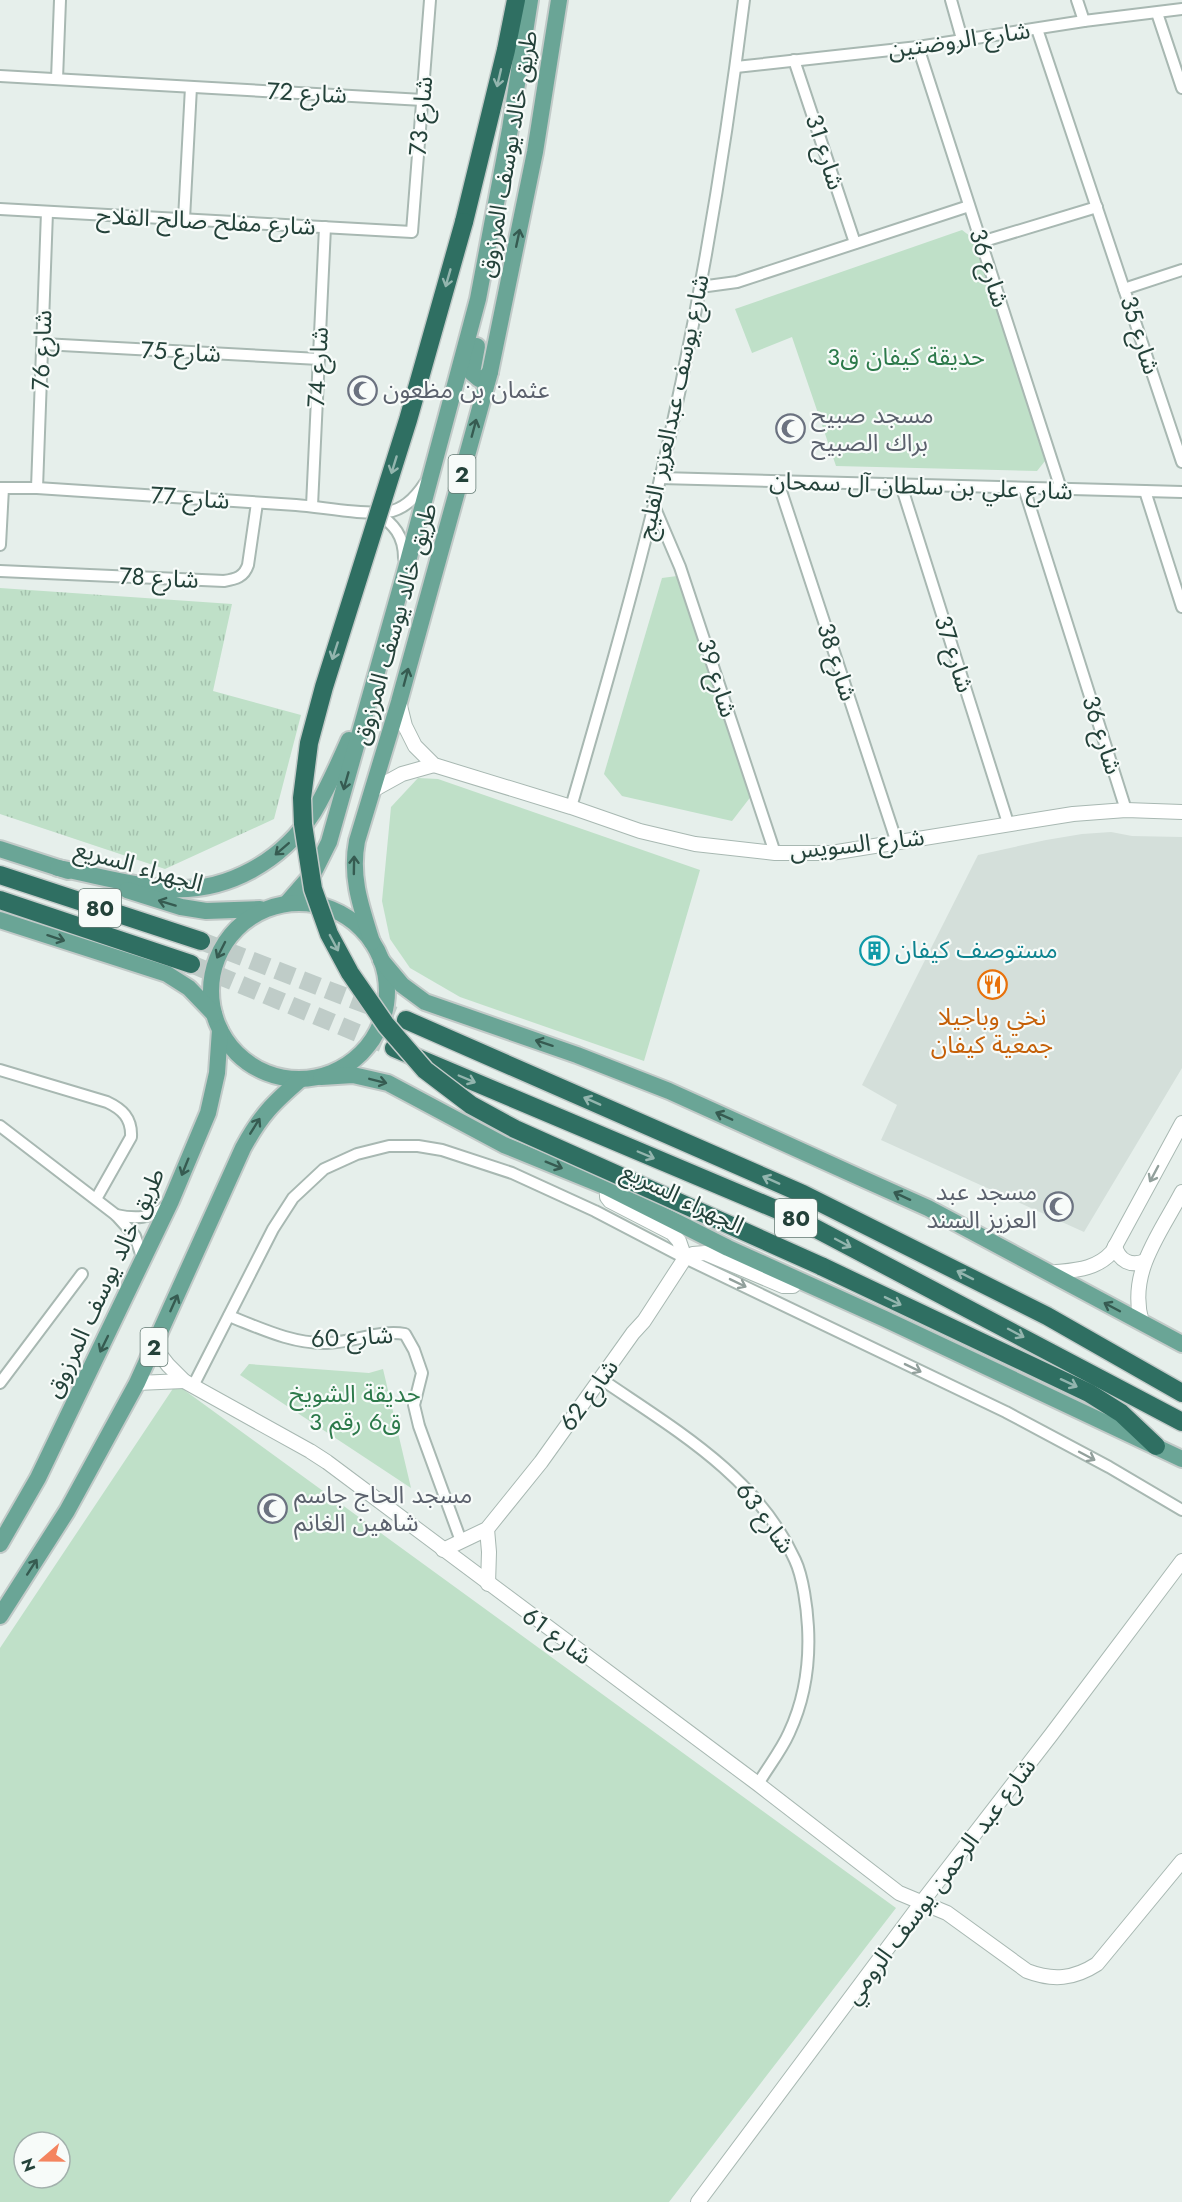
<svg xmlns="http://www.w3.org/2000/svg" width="1182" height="2202" font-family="Jost,'Noto Sans Arabic',sans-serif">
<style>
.built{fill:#d4dfda}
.grass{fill:url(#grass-tufts)}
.park{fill:#bfe0c8;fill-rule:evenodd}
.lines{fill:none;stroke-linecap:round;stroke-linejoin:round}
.motorway-tunnel{stroke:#bfccc8;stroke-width:18;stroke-dasharray:18 9;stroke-linecap:butt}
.minor-casing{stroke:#a8b8b2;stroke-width:14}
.tertiary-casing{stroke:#a8b8b2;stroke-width:16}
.primary-casing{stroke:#c2cac8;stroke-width:20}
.motorway-casing{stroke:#c2cac8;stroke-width:21}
.minor{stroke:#fff;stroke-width:10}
.tertiary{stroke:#fff;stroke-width:14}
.primary{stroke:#6aa596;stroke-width:16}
.motorway{stroke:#2f6f62;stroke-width:18}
.motorway-bridge-casing{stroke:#c2cac8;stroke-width:21;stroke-linecap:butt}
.motorway-bridge{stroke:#2f6f62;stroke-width:18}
.oneway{stroke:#93b5ae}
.oneway2{stroke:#365b51}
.oneway3{stroke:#92a09c}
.labels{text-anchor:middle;stroke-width:4.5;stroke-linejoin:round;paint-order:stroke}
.shield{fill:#f7fbf9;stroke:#637a73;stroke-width:1.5}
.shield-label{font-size:22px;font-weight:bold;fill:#24423a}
.street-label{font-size:24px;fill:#24423a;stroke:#f7fbf9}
.park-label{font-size:24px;fill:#2d7a4b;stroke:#f7fbf9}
.worship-label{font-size:24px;fill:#5b616d;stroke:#f7fbf9;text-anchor:start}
.culture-label{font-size:24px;fill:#0d838f;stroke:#f7fbf9;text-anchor:start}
.food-label{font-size:24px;fill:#c56008;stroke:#f7fbf9}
</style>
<defs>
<pattern id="grass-tufts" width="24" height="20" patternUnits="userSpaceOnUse" patternTransform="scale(1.5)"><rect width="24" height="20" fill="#bfe0c8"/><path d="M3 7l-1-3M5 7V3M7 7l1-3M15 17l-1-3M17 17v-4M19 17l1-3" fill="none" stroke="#a4c1ad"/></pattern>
</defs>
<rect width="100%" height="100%" fill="#e6efeb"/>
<!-- built -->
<path class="built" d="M1111,832L1132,836L1182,837V1068L1084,1232L881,1140L897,1105L862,1085L978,855L1046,840L1082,834Z"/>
<!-- grass -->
<path class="grass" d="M0,588L232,604L213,691L301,715L274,819L165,869L0,814Z"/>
<!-- park -->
<g class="park">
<path d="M962,230L974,239L1045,461L1037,471L836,466L792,337L752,353L735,309Z"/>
<path d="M677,576L752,795L732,821L622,796L604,774L662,578Z"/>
<path d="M418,778L438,779L700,870L644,1061L460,997L410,968L390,939L382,901L391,807Z"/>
<path d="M249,1364L369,1373L383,1369L411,1488L240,1375Z"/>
<path d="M176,1384L896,1908L669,2202H0V1648ZM24,2142H60V2178H24Z"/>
</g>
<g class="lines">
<!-- motorway-tunnel -->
<g class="motorway-tunnel">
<path d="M201,941L406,1020"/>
<path d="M191,964L394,1048"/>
</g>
<defs>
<g id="minor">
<path d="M951,0L962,39"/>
<path d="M1077,0L1084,21"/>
<path d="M1157,13L1182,88"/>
<path d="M1037,29L1182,462"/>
<path d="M918,47L1061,489"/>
<path d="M794,60L855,243"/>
<path d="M736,67L918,47L1084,21L1182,9"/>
<path d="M0,76L423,100"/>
<path d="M57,79L60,0"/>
<path d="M0,209L412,232L430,0"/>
<path d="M184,219L191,87"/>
<path d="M981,242L1097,207"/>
<path d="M700,287L737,282L969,206"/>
<path d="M1124,289L1182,270"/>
<path d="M43,344L319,359"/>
<path d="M660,478L1182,492"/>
<path d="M778,482L897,843"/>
<path d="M901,485L1008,823"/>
<path d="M0,488H37C123,494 209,500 296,505C322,507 362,515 387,512C404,510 416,497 425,483"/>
<path d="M37,488L47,212"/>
<path d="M1024,488L1126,810"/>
<path d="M1145,491L1182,607"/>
<path d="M312,506L325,227"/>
<path d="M654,506L680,567L775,853"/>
<path d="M377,513C394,524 404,536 404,558"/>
<path d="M0,545L3,488"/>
<path d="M0,571L224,581C236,579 244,577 248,565L257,503"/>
<path d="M571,807C600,707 629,607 654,505C694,339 723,169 744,0"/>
<path d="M0,1070L107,1102C122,1109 132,1118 131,1137L96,1199"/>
<path d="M0,1126L116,1215L135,1236L143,1260"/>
<path d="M116,1215C135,1219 151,1219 166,1206"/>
<path d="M229,1316C260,1328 292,1344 327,1343C352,1343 380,1329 405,1334L414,1350L422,1373L414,1405L419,1426L461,1541"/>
<path d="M601,1379C674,1429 757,1476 795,1560C803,1577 807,1608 808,1627C810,1664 805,1699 789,1733C781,1751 768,1767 758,1784"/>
<path d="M0,1383L82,1274"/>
<path d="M193,1386L273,1229L293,1198L324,1169L357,1154L389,1146H418L442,1150L512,1173L595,1211L685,1258L1006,1412L1109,1467L1182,1510"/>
</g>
<g id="tertiary">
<path d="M399,702L405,726L415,746L434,765L571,807L640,831L695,844L775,853H831L1073,814L1126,810L1182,812"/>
<path d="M373,790L402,774L434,765"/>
<path d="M607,1187V1197L610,1201L672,1233L679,1241L685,1258"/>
<path d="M1115,1246C1119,1261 1131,1267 1145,1261"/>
<path d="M1049,1273C1072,1270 1095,1271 1112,1252L1182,1123"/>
<path d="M1142,1323C1127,1273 1160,1234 1182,1192"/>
<path d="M154,1347L168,1365L184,1381L310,1451L327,1462L758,1784L899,1893L947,1913L1027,1971C1053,1981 1074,1979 1097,1964L1182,1861"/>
<path d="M137,1383L184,1381"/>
<path d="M487,1529L489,1552L488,1584"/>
<path d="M443,1550L487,1529L541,1462L633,1333L644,1321L685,1258L693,1254L705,1253L783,1286H793L799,1280"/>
<path d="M698,2202L922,1902L1051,1735L1182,1561"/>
</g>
<g id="primary">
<path d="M477,346L472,373L479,379L485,378L490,372"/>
<path d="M0,849L68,871"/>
<path d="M58,868C95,875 133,886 170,889C228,892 282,861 313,813C327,790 338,765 349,740"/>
<path d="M127,890L181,907L206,911L260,909"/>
<path d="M287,903L314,872L329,842L404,576L478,299L510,129L530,0"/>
<circle cx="299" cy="991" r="88"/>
<path d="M0,920L167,974L189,988L214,1014"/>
<path d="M372,942C361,907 350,877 357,841L399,702L490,372L535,152L559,0"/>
<path d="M381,960L402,985L425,1002L577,1055L669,1091L861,1178L928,1208L1182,1344"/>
<path d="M321,1077L353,1075L388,1083L504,1145L607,1187L728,1248L885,1319L1182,1459"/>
<path d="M0,1544L38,1478L171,1201L208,1113L217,1073L220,1030"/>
<path d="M0,1616L67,1511L137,1383L243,1148C261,1115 273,1103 301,1079"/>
</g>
<g id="motorway">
<path d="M464,222L506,50L516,0"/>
<path d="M0,875L201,941"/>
<path d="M0,900L191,964"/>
<path d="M406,1020L803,1194L1047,1316L1182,1393"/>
<path d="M394,1048L792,1216L1182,1422"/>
<path d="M821,1266L1089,1393L1121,1413L1156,1446"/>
</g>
</defs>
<!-- minor casing -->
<use href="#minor" class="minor-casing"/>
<!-- tertiary casing -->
<use href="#tertiary" class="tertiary-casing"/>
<!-- primary casing -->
<use href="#primary" class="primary-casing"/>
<!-- motorway casing -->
<use href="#motorway" class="motorway-casing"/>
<!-- minor -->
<use href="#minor" class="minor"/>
<!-- tertiary -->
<use href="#tertiary" class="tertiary"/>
<!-- primary -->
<use href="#primary" class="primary"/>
<!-- motorway -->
<use href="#motorway" class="motorway"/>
<defs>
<path id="motorway-bridge" d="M464,222L408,420L324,687L309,743L302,798L303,824L313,889L329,934L350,973L386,1025L425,1070L471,1105L515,1129L821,1266"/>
</defs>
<!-- motorway-bridge casing -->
<use href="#motorway-bridge" class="motorway-bridge-casing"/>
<!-- motorway-bridge -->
<use href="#motorway-bridge" class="motorway-bridge"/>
</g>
<!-- one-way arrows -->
<defs><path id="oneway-shaft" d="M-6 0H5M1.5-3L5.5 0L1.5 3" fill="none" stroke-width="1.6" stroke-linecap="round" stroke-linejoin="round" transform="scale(1.5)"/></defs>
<g class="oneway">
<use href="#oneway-shaft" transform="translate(499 78) rotate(103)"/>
<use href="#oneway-shaft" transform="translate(448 278) rotate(106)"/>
<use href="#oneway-shaft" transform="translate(394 465) rotate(107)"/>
<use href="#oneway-shaft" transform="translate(335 651) rotate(108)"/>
<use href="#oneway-shaft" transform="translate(334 943) rotate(62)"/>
<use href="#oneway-shaft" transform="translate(467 1079) rotate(23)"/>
<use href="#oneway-shaft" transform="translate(592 1101) rotate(-156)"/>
<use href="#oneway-shaft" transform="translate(646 1155) rotate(23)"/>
<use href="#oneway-shaft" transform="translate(771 1180) rotate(-156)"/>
<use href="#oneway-shaft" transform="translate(843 1243) rotate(28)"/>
<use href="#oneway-shaft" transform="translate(965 1275) rotate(-153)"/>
<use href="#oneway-shaft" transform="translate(893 1301) rotate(26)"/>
<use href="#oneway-shaft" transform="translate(1016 1333) rotate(28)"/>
<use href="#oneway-shaft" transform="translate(1069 1383) rotate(25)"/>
</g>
<g class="oneway2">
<use href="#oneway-shaft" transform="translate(518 238) rotate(-78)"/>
<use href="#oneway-shaft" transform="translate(474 428) rotate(-75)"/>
<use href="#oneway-shaft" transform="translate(406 677) rotate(-75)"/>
<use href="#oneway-shaft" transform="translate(346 781) rotate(106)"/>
<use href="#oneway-shaft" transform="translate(282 849) rotate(139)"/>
<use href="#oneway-shaft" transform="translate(354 865) rotate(-89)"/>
<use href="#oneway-shaft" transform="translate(167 903) rotate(-163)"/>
<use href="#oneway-shaft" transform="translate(56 938) rotate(18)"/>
<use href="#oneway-shaft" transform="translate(221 950) rotate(117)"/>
<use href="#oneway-shaft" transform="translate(544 1043) rotate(-162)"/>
<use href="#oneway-shaft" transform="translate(378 1081) rotate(14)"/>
<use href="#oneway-shaft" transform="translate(724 1116) rotate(-156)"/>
<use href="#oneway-shaft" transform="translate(255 1126) rotate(-58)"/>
<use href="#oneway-shaft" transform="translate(554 1165) rotate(22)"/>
<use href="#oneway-shaft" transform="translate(185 1167) rotate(112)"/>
<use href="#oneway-shaft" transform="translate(902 1196) rotate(-155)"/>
<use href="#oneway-shaft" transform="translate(174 1303) rotate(-66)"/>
<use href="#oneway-shaft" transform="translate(1112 1307) rotate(-152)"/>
<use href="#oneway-shaft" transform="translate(104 1344) rotate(116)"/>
<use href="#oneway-shaft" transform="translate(32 1567) rotate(-57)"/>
</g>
<g class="oneway3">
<use href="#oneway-shaft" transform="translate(1154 1174) rotate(118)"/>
<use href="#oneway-shaft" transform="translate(738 1283) rotate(26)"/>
<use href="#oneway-shaft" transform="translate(913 1368) rotate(26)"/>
<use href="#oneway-shaft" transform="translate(1087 1456) rotate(28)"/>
</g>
<!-- icons -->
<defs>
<symbol id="mosque-ring" viewBox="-11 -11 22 22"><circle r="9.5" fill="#f7fbf9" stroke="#6b7280" stroke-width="1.5"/><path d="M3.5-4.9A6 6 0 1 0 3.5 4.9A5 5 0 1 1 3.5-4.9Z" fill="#6b7280"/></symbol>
<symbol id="building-ring" viewBox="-11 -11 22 22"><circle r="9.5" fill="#f7fbf9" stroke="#0f9aa8" stroke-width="1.5"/><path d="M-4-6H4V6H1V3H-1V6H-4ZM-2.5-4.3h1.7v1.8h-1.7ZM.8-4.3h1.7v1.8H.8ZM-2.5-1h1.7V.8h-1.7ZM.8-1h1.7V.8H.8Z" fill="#0f9aa8"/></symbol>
<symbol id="restaurant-ring" viewBox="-11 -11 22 22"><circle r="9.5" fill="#f7fbf9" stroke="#e8710a" stroke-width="1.5"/><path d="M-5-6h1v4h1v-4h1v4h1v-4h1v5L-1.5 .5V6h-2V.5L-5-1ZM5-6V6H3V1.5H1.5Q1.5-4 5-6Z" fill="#e8710a"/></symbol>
</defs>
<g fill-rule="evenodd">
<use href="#mosque-ring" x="346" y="374" width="33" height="33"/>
<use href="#mosque-ring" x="774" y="412" width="33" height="33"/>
<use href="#building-ring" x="858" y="934" width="33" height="33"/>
<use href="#restaurant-ring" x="976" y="968" width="33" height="33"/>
<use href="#mosque-ring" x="1042" y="1190" width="33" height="33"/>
<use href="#mosque-ring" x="256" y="1492" width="33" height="33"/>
</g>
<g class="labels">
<!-- shield labels -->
<g class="shield">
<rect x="448.5" y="455" width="27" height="38" rx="4.5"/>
<rect x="79" y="889" width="42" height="38" rx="4.5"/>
<rect x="775" y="1199" width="42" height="38" rx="4.5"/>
<rect x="140.5" y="1328" width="27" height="38" rx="4.5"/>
</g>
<g class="shield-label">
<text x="462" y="482">2</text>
<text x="100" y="916">80</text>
<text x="796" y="1226">80</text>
<text x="154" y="1355">2</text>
</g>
<!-- street labels -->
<g class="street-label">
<text transform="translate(959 40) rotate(-8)" y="8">شارع الروضتين</text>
<text transform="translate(307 93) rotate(3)" y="8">شارع 72</text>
<text transform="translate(421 116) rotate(-85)" y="8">شارع 73</text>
<text transform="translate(825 152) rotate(72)" y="8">شارع 31</text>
<text transform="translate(508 154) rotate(-80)" y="8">طريق خالد يوسف المرزوق</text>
<text transform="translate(206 221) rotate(3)" y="8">شارع مفلح صالح الفلاح</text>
<text transform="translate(989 268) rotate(72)" y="8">شارع 36</text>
<text transform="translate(1140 335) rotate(72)" y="8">شارع 35</text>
<text transform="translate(42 350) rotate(-88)" y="8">شارع 76</text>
<text transform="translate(181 352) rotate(3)" y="8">شارع 75</text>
<text transform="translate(318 367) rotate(-87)" y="8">شارع 74</text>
<text transform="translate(673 407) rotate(-78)" y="8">شارع يوسف عبدالعزيز الفليج</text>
<text transform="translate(921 486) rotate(2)" y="8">شارع علي بن سلطان آل سمحان</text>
<text transform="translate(190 498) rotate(4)" y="8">شارع 77</text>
<text transform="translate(159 578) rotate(3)" y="8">شارع 78</text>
<text transform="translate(395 624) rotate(-74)" y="8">طريق خالد يوسف المرزوق</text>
<text transform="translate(954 654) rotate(72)" y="8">شارع 37</text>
<text transform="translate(837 662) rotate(72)" y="8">شارع 38</text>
<text transform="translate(717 678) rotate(72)" y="8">39 شارع</text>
<text transform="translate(1102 735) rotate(72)" y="8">شارع 36</text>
<text transform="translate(857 844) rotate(-6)" y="8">شارع السويس</text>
<text transform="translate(139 866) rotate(16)" y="8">الجهراء السريع</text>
<text transform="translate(683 1198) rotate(26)" y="8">الجهراء السريع</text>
<text transform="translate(105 1283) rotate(-65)" y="8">طريق خالد يوسف المرزوق</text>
<text transform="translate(352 1337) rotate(-3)" y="8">شارع 60</text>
<text transform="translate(589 1395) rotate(-54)" y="8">شارع 62</text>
<text transform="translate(765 1518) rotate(54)" y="8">شارع 63</text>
<text transform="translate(557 1636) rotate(36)" y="8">شارع 61</text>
<text transform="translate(940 1881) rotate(-53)" y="8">شارع عبد الرحمن يوسف الرومي</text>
</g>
<!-- park labels -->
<g class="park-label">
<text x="906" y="365">حديقة كيفان ق3</text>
<text x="355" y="1402">حديقة الشويخ<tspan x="355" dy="28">ق6 رقم 3</tspan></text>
</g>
<!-- worship labels -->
<g class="worship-label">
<text x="383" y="398">عثمان بن مظعون</text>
<text x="811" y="423">مسجد صبيح<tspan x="811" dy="28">براك الصبيح</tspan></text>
<text x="1037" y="1200" text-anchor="end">مسجد عبد<tspan x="1037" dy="28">العزيز السند</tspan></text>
<text x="294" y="1503">مسجد الحاج جاسم<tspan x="294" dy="28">شاهين الغانم</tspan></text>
</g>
<!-- culture labels -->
<g class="culture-label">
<text x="895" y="958">مستوصف كيفان</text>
</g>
<!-- food labels -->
<g class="food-label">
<text x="992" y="1025">نخي وباجيلا<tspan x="992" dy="28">جمعية كيفان</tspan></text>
</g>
</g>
<!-- north arrow -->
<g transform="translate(42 2160) rotate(250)"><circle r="28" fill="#f7fbf9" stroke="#a3b1ad" stroke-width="1.5"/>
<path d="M0-4.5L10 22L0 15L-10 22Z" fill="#f4845f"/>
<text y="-9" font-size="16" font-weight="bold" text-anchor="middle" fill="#24423a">N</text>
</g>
</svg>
